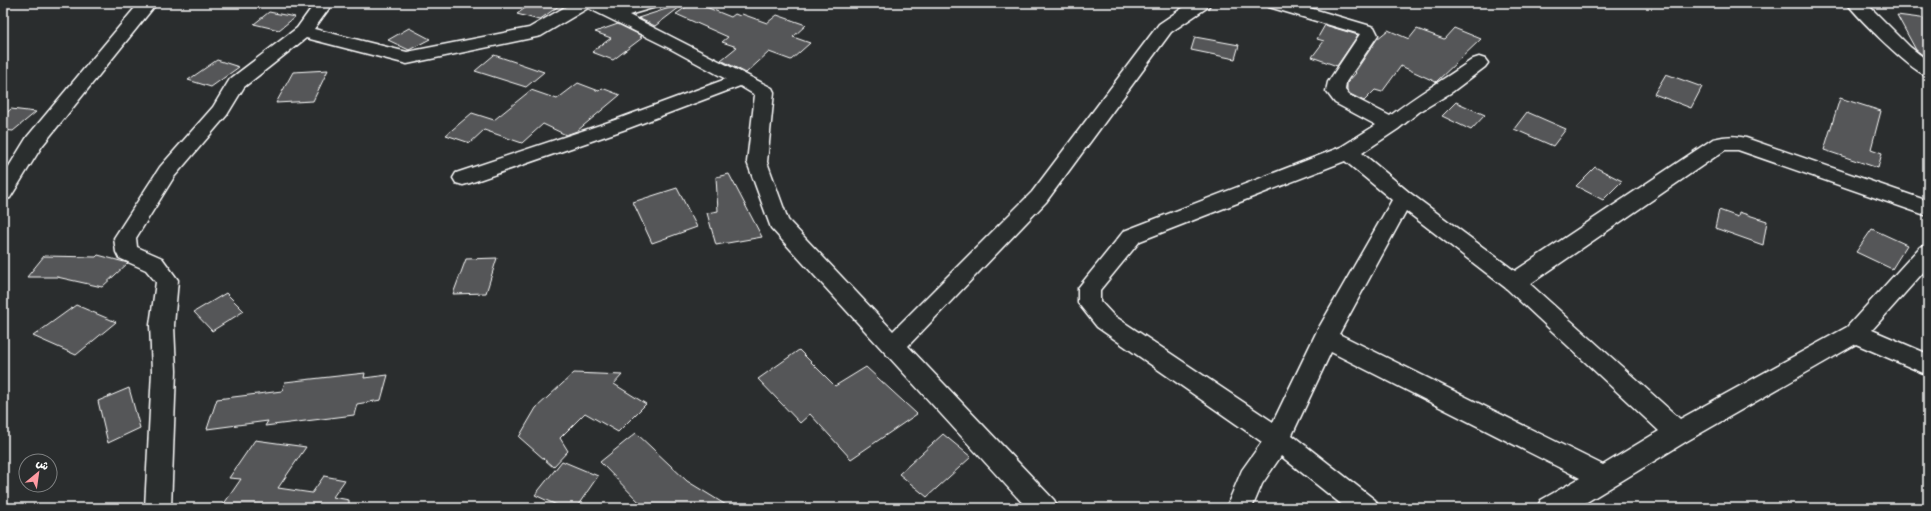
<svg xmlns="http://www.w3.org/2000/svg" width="1931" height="511" font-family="'Playpen Sans','Playpen Sans Arabic',sans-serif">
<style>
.building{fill:#555758;stroke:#fff}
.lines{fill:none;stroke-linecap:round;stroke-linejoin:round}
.minor-casing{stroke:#fff;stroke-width:3}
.minor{fill:#2a2d2e;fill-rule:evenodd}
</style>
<rect width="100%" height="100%" fill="#2a2d2e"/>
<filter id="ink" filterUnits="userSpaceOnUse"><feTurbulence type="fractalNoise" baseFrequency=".025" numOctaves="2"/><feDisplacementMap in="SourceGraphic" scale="8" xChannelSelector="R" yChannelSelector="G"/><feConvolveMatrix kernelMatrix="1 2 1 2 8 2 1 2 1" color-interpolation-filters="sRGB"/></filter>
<g filter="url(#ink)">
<!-- building -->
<g class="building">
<path d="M532,3H563L539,20L517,14Z"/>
<path d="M692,3H696L731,17L735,14L740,16L742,14L767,23L777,15L806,25L793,37L810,43L791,60L769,52L746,73L721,60L737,47L722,42L728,37L676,14Z"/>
<path d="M679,5L680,7L655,26L638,18Z"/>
<path d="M269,12L295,17L279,30L254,24Z"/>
<path d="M1897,15L1928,19V59L1916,50Z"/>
<path d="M618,24L642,36L640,37L642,38L613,60L592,52L611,38L595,32Z"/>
<path d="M1325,25L1358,35L1337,66L1312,57L1324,41L1317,39Z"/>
<path d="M409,28L430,39L409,50L388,40Z"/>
<path d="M1454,28L1481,39L1436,82L1401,66L1382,92L1375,90L1364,101L1350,94L1347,90V83L1356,73L1355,72L1377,39L1388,30L1409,39L1417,29L1444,39Z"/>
<path d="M1195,37L1239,45L1235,59L1191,50Z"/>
<path d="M494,55L518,63L544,72L526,87L475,71Z"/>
<path d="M217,60L239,67L211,87L188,80Z"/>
<path d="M328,70L313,101L276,103L293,72Z"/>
<path d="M1666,74L1702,87L1691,108L1654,94Z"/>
<path d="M578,83L599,91L602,88L620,95L577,131L566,135L543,124L522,143L484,130L470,143L446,135L472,113L494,120L531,90L557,99Z"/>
<path d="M1840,98L1881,111L1871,149L1882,153L1878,168L1824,150Z"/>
<path d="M1456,102L1485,115L1471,130L1442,116Z"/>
<path d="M11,109L36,112L13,131L3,130V116Z"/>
<path d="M1527,112L1566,129L1553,146L1514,129Z"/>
<path d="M1595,167L1622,181L1603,200L1576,186Z"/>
<path d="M729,174L762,237L716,245L707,213L718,211L716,177Z"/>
<path d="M677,188L697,227L652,243L633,202Z"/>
<path d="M1719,210L1738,217L1739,212L1767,221L1763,245L1715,228Z"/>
<path d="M1872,229L1907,245L1892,269L1856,252Z"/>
<path d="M98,255L128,263L102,287L57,277H27L44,256L96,257Z"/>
<path d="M497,258L486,293L453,294L466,259Z"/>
<path d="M226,293L244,311L212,331L194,312Z"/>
<path d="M76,305L116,322L76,355L33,336Z"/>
<path d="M799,350L835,386L866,367L917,414L851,459L810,414L800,423L758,379Z"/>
<path d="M365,373L364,378L388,375L381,400L357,404L354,415L265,426L268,421L207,429L217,399L282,391L285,382Z"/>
<path d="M574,373L622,375L614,384L646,404L618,432L585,413L560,438L568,451L553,467L519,437L536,408Z"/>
<path d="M129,388L140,428L108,443L98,401Z"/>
<path d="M636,433L687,481L731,508H645L600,462Z"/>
<path d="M943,434L971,457L927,497L899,474Z"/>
<path d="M255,440L306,447L278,488L312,493L324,476L345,480L333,497L349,500V508H221L241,479L229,478Z"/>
<path d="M562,461L598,476L576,508H563L535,495Z"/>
</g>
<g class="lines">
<defs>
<g id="minor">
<path d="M139,3H157L42,146L10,198L3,200V176L27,137Z"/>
<path d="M315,3H333L314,29L407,52L529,28L572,3H605L615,8L631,3H659L656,7L629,15L772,88L774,92L767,162L788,220L893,331L1032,192L1159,24L1190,3H1211L1208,7L1171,32L1046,202L908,346L1054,500L1058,508H1027L771,228L747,162L755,95L740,86L629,128L470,183L463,185L456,183L453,178L456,173L615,120L726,79L669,48L588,8L541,36L407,64L306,38L244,87L227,115L174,177L136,238L137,247L162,258L178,280L174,325L176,371L171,508H145L152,371L150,325L156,282L146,270L119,258L116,252L114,238L160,167L213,107L230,79L297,28Z"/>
<path d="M1266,3H1293L1374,27L1378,35L1346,82L1345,90L1349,95L1390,116C1416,95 1445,79 1473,59L1479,57L1485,59L1488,63L1485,67L1452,92L1419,112L1398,129L1362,153L1410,193L1515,271L1713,139C1724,136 1735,135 1746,138L1928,201V216L1738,150H1725L1530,284L1680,419L1847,327L1920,247L1928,245V267L1872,330L1928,354V375L1856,344L1687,441L1577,508H1537L1541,500L1580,478L1331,352L1292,435L1375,500L1379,508H1346L1281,456L1262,484L1252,508H1226L1242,470L1262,442L1097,327L1078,303V288L1124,231L1341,147L1376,125L1335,103L1326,91L1328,82L1360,34L1269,7ZM1345,161L1392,200L1317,331L1273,422L1113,315L1100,301V290L1140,241ZM1406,211L1507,289L1659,431L1603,465L1339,334Z"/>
<path d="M1847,3H1866L1910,47L1928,61V76C1912,72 1858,18 1847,3Z"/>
</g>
</defs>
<!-- minor casing -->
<use href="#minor" class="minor-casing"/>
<!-- minor -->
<use href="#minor" class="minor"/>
</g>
</g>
<!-- margin -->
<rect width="1931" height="511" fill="none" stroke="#2a2d2e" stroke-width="16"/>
<rect x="8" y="8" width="1915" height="495" fill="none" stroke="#fff" stroke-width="1.5" filter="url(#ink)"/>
<!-- north arrow -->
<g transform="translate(38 473) rotate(29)"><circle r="19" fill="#2a2d2e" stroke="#7f8182"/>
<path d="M0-3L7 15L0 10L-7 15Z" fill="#ff9aa2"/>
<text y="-6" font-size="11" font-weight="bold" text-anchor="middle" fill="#ffffff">ش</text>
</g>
</svg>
